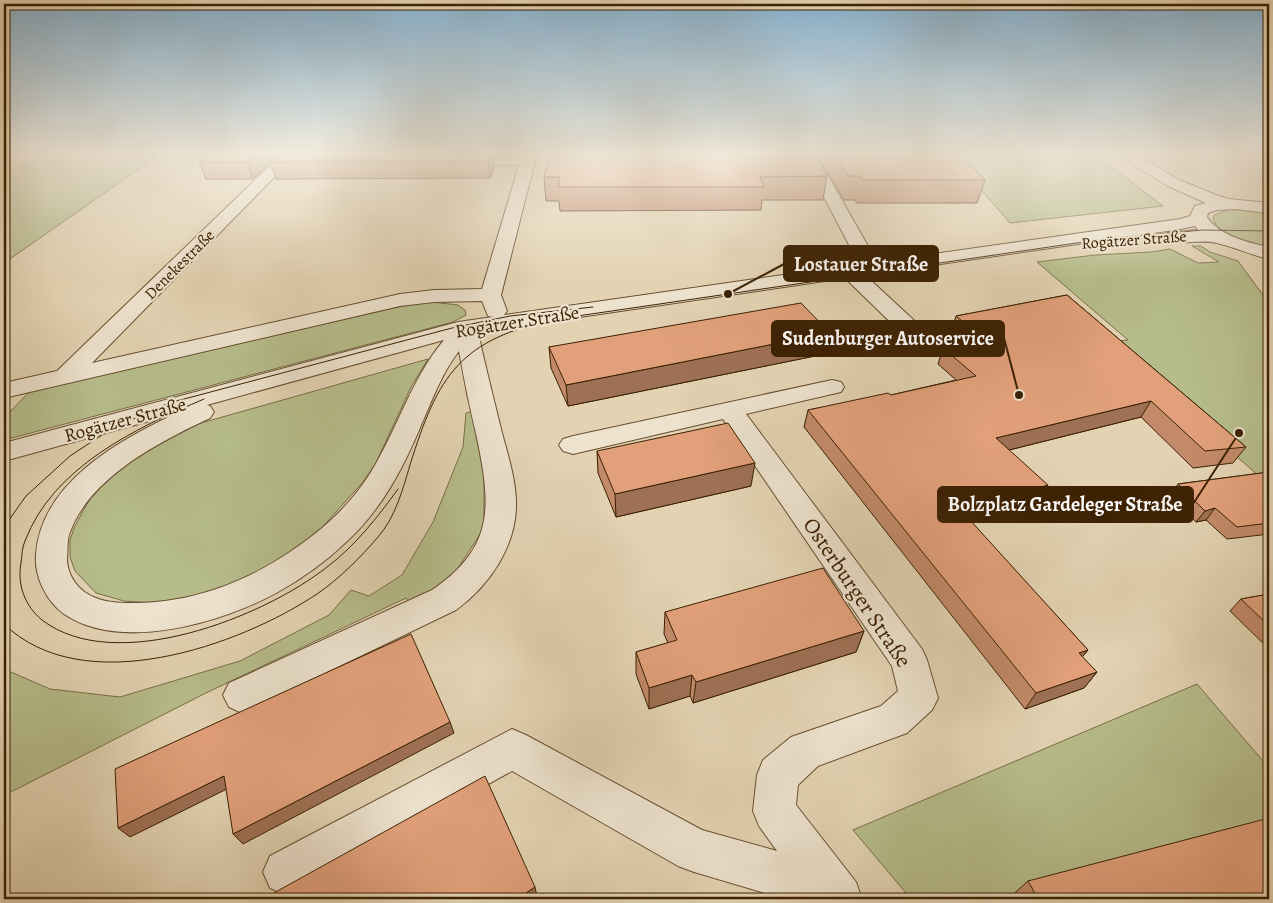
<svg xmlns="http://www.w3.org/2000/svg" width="1273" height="903" font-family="Alegreya,serif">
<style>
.green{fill:#b6bc8b;stroke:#796e47}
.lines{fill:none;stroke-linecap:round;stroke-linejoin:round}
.minor-casing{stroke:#664e2f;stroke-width:2}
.minor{fill:#ede2ce;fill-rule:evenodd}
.tram{stroke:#3c2103;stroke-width:1}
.wall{fill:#c28a69;stroke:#3c2103}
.shaded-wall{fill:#9e7055;stroke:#3c2103}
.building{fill:#e1a07a;stroke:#3c2103}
.labels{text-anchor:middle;stroke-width:4.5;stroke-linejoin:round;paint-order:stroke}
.far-street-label{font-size:16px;fill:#3c2103;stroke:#ede2ce}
.street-label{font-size:19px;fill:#3c2103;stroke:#ede2ce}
.near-street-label{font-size:22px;fill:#3c2103;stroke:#ede2ce}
.leader{fill:none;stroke:#3c2103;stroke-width:2}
.callout-dot{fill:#3c2103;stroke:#ede2ce;stroke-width:2}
.callout{fill:#3c2103;stroke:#3c2103;stroke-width:2}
.callout-label{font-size:20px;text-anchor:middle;font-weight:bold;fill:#fff}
</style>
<rect width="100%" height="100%" fill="#e3d3b3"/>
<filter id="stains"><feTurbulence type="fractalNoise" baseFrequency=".004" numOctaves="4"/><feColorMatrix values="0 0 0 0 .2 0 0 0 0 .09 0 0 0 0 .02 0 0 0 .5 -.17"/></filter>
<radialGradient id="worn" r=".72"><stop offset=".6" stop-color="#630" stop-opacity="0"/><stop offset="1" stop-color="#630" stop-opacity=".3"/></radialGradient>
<!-- green -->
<g class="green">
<path d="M14,153H162L4,263V158Z"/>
<path d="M949,153H1094L1163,206L1010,223Z"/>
<path d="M1230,209L1269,212V247C1252,244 1220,237 1213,219L1214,215Z"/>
<path d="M1192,246H1201L1210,252L1238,261L1269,303V476L1260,477L1107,342L1128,340L1037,262L1095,255L1151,252L1170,249L1198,263L1219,262Z"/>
<path d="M432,302L458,305L465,310L466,315L453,322L4,440V418L30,391L403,306Z"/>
<path d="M428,359L411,387L376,463L363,482L317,533L265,571L203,596L153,603L124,601L96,593L75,571L70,557V540L74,528L90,498L116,469L187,427Z"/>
<path d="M473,411L484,470V528L455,573L412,606L406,598L206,693L7,794L4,781V669L50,689L120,697L240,661L329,615L351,590L369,596L402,575L433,522L463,447L466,413Z"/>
<path d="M1197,684L1269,768V834L1025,899H911L853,830Z"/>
</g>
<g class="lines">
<defs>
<g id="minor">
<path d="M283,153H298L92,363L400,294L434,290L482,289L519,165L451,164L449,161L451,158L456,157H522L523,153H537L501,295L507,311L504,315L859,264L801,153H815L877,262L1180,219L1190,216L1195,206L1206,203L1168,186L1120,156L1118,153H1134L1179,180L1219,196L1229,199L1269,203V213L1235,209L1217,210L1208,213L1207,217C1218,235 1249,243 1269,247V259C1251,255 1234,247 1217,243C1200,239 1183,245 1167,241L1164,237L1167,233L1198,230L1195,226L1181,229L865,275L933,338L936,343L933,348L925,350L917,348L845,278L478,332C485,366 494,399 502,433C508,455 515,477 516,500C518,544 490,585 456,610L242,713L229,707L223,695L229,683L432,590C495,547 491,506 477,438C470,409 464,380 459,351C442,373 433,398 422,423C403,469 381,511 344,544C324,563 301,579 278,592C224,622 121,653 64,614C46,601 34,576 36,554C41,484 117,441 175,414L4,461V443L458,322L493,317L488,316L482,301L434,302L400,306L4,398V383L57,371ZM444,340C411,379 398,428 371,472C358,493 341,512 322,528C269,572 206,602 137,603C124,603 108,603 96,598C79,592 67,576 67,558C68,551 67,542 69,535C88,478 159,442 210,418L214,412L210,406L207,405Z"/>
<path d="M832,380L841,382L844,387L841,392L746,414L922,649L927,660L938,698L932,710L907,733L818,766L798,785L796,805L856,882L862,899H785L694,872L678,866L512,771L302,888L286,895L270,888L263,872L270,856L512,729L526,735L702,830L777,851L759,826L753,811L757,775L763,760L791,737L881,706L898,691L892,666L723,419L573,454L563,451L559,445L563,439L573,436Z"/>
</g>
</defs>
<!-- minor casing -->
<use href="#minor" class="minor-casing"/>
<!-- minor -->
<use href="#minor" class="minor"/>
<!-- tram -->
<g class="tram">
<path d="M828,272L889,263"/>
<path d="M204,399C136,428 53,467 25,541C22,547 22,556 21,563C17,585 25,606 42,620C115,676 264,617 327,567C355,546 377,518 398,489"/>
<path d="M4,527L26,496L70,456L111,429L169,403L452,328L510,316L593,307"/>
<path d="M4,624C83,701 239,646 317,594C340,578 360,558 378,537C395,518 403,489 410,465C438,375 460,339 557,319L1104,239L1203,230L1269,231"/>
</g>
</g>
<!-- wall -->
<g class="wall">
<path d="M211,153H500L499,155H492L494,168L490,178L276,179L270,163L253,179H206L199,162Z"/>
<path d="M816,153H957L985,180L977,203H857L855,200H844Z"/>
<path d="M827,176L823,200H762L761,210L560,211L559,201H546L544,177Z"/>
<path d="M1067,295L1246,447L1233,463L1193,468L1141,417L1009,450L1039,502L970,521L1088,650L1082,657L1097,672L1084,688L1025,709L804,427L808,410L891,395L956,380L938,364L943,348L965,344L951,332L956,316Z"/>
<path d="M830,333L825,354L568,406L551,368L549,347Z"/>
<path d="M597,451L751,486L616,517L598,473Z"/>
<path d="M1269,472V534L1227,539L1206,520L1196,522L1170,495L1178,484Z"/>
<path d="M1269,594V649L1230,611L1241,599Z"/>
<path d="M665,612L864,631L856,652L693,703L690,696L649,709L636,674V652L668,643L664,634Z"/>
<path d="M1028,881L1269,899H1008Z"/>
</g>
<!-- shaded-wall -->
<g class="shaded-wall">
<path d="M257,153H281L270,162V163L253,179L247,162Z"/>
<path d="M491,153H492L494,168L490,178L488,161Z"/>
<path d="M830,333L825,354L568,406L566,385Z"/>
<path d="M1151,401L1141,417L989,455L996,438Z"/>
<path d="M755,463L751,486L616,517L615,494Z"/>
<path d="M1048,485L1039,502L952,526L960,509Z"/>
<path d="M1215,508L1206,520L1196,522L1205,511Z"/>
<path d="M864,631L856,652L693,703L696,682Z"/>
<path d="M1088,650L1075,666L1079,653Z"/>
<path d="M1097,672L1084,688L1025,709L1036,693Z"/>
<path d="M692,675L690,696L649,709V688Z"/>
<path d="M450,722L454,733L243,844L233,834Z"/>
<path d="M224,776L233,786L130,837L118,828Z"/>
<path d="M535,887L537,896L533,899H517Z"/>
</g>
<!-- building -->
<g class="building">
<path d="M211,153H257L247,162H199Z"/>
<path d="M280,153H491L488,161L270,162Z"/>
<path d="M550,153H814L827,176L760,177L764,187H558L560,177H544Z"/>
<path d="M833,153H957L985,180H862L860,176H848Z"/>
<path d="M1067,295L1246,447L1205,451L1151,401L996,438L1048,485L960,509L1088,650L1079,653L1097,672L1036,693L808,410L888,393L891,395L976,376L943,348L985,340L956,316Z"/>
<path d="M801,303L830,333L566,385L549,347Z"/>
<path d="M728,423L755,463L615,494L597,451Z"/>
<path d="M1269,472V523L1237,527L1215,508L1205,511L1178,484Z"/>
<path d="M823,568L864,631L696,682L692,675L649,688L636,652L677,640L665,612Z"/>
<path d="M1269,594V626L1241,599Z"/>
<path d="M411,634L450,722L233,834L224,776L118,828L115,769Z"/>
<path d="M485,776L535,887L517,899H263Z"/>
<path d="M1269,818V899H1038L1028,881Z"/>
</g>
<!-- sky -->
<linearGradient id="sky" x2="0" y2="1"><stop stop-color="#88b5d4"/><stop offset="0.55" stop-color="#f2ebdd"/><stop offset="1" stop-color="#f2ebdd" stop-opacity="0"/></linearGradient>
<rect width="1273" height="279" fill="url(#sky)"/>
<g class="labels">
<!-- far-street labels -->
<g class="far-street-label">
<text transform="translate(1134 239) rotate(-4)" y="6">Rogätzer Straße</text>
<text transform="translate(179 264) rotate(-45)" y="6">Denekestraße</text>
</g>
<!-- street labels -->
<g class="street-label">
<text transform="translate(517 321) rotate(-9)" y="7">Rogätzer Straße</text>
<text transform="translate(125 419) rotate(-15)" y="7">Rogätzer Straße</text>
</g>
<!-- near-street labels -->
<g class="near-street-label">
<text transform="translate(858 592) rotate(56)" y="8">Osterburger Straße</text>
</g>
</g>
<!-- callouts -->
<path class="leader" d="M728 294L784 264M1019 395L1004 338M1239 433L1193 504"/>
<g class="callout-dot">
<circle cx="728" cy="294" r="5"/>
<circle cx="1019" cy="395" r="5"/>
<circle cx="1239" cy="433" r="5"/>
</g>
<g class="callout">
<rect x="784" y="246" width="154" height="35" rx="5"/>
<rect x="772" y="321" width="232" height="35" rx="5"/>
<rect x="938" y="487" width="255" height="35" rx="5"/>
</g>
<g class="callout-label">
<text x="861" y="271">Lostauer Straße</text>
<text x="888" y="345">Sudenburger Autoservice</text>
<text x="1065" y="511">Bolzplatz Gardeleger Straße</text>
</g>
<!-- margin -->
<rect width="1273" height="903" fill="none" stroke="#e3d3b3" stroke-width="20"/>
<rect x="5" y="5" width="1263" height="893" fill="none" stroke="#3c2103" stroke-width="2.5"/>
<rect x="10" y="10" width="1253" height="883" fill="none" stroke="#3c2103"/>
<rect width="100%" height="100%" filter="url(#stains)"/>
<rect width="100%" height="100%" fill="url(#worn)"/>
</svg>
